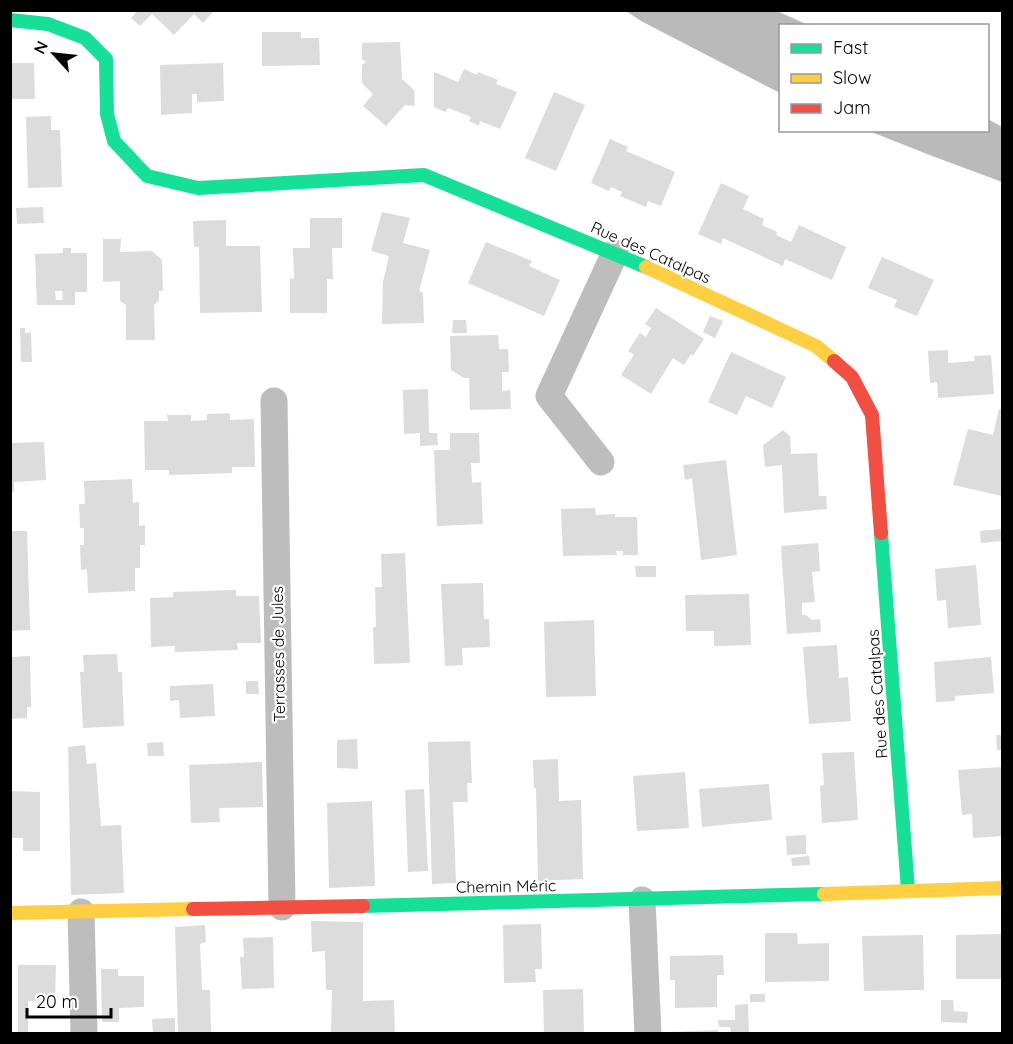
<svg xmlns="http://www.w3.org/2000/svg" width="1013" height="1044" font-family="Quicksand,sans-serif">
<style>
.water{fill:#bababa}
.building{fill:#dcdcdc;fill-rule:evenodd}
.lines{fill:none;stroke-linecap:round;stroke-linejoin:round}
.street{stroke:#bdbdbd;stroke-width:27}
.fast{stroke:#16e098;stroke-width:14}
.slow{stroke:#ffcf43;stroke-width:14}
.jam{stroke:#f24e42;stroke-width:14}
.labels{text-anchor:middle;stroke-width:4.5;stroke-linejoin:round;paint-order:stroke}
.street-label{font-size:16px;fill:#000;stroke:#fff}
</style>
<rect width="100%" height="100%" fill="#fff"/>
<!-- water -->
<g class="water">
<path d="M626,11H777L808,25L780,26V93L641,21Z"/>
<path d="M988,119L1002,127V182L927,154L869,131L988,130Z"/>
</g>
<!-- building -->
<g class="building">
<path d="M138,10H215L203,23L194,14L174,35L152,14L140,26L131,18Z"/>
<path d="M262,32H301V38H319L320,65L262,66Z"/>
<path d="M400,42L402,79L414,90L415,106L405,105L386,126L363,106L373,94L362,83V65L366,62L362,59V43Z"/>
<path d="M10,63H34L35,99H10Z"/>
<path d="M223,63L224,101L197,102V94H192V113L161,115L160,65Z"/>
<path d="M464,69L477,75L478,72L498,80L496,84L517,92L500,129L480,121L479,126L469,121L471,117L448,108L445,112L434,107V72L458,82Z"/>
<path d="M554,92L585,105L556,171L525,158Z"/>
<path d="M51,116V130H60L62,187L28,188L26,117Z"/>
<path d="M610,139L628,147L626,151L675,172L661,206L648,201L646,207L620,196L622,192L611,187L609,191L591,183Z"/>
<path d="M721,183L749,196L743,209L764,219L762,225L777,232L776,235L791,242L799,225L846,247L832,280L785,259L783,266L723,238L721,244L698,234Z"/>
<path d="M43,207L44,223L17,224L16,208Z"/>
<path d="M382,212L410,218L403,243L430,250L419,291L423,293L424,323L382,324L383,282L389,256L371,251Z"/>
<path d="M310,218H342V248H332L333,279H327V313H290V278L294,279L293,248H310Z"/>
<path d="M226,220V246H260L262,312L200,313L199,247H194L193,221Z"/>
<path d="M103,239H121L120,252L152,251L162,260L163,291H159V300L154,305L155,340H126V305L120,301V281L103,282Z"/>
<path d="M486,242L532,261L529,266L560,280L544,316L468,283Z"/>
<path d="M63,248H71V253H87V292H75V305H37L35,254L63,253ZM55,291H62L63,300H56Z"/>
<path d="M882,257L934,280L917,316L894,307L897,300L868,288Z"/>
<path d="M656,308L704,339L693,356L691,354L684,365L673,358L651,394L621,375L634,355L628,351L640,333L646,337L651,328L645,324Z"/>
<path d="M710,316L723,321L715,338L703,332Z"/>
<path d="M453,320H466L467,333H452Z"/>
<path d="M20,328H25V333L31,332L32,362H21Z"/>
<path d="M498,335L499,349H508L509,372H502V391L510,390L511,409L470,410L469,378H464L451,370L450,336Z"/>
<path d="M948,350V363L975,361L974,356L991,355L994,394L938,398L937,382L930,383L928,351Z"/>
<path d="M731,352L786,377L772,408L746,396L737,415L708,402Z"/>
<path d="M428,389L429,433H437L438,445L420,446V433L404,434L403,390Z"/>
<path d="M999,409H1002V496L953,485L968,429L993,435Z"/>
<path d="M230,413V420L254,419L255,467H232V473L204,474L169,475V470H145L144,421H168L167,415H191V421L207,420V414Z"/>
<path d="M783,430L790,436L791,454L817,453L819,496H826L827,509L784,513L782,465L765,467L763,445Z"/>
<path d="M450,433H479L480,463H471L472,483L481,482L483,524L437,526L434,450H450Z"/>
<path d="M44,442L46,480L14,482V492H10V443Z"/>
<path d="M726,460L737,555L701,560L692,478L685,480L683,465Z"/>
<path d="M132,479L133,503L139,502V526L145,525V545H140V568H135V591L88,593L87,569L81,570L80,545H84V528H80L79,504H85L84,481Z"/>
<path d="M595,508L596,515L615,514V517H637L638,555H623V551H616L617,555L563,556L561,509Z"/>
<path d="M1002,529V541L981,543L980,531Z"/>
<path d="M10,531H27L30,630L10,631Z"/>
<path d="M818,543L820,571L812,572L815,602L802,603V615H806L812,620L820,619L821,632L787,634L781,546Z"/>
<path d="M405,553L410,663L374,664L373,627H376L375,587H382L381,554Z"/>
<path d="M976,565L981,625L948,628L946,600L937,601L935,569Z"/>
<path d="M635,566H656V577H636Z"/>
<path d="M483,583L484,619H489L490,647L462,648L463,665L445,666L441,584Z"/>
<path d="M236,590V596H259L261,643H237L238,650L175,652V646L151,647L150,598L173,597V592Z"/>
<path d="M749,594L751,645L714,646V631H686L685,595Z"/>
<path d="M594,620L596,696L546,697L544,622Z"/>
<path d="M837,645L839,678L848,677L851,721L809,724L803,647Z"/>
<path d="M117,654L118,672H122L124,726L83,728L80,672H84L83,655Z"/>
<path d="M30,656L31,707H27V718L10,719V657Z"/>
<path d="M991,657L994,693L955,696V701L936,702L934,662Z"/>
<path d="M246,681H258L259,694H246Z"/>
<path d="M213,684L215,716L180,718L179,700L170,701V686Z"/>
<path d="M996,735H1002V750H997Z"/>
<path d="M357,739L358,769L337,768V740Z"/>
<path d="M470,741L472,783H467L468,802H453L456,883L432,884L428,742Z"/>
<path d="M163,742L164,756H148L147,743Z"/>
<path d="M85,745L87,764L96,763L101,826L121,825L124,893L71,895L68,747Z"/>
<path d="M854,752L858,820L822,823L820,786L824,785L822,753Z"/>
<path d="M558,759L559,801L581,800L583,879L538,881L536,788H534L533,760Z"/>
<path d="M262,762L263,807L219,808L220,822L191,823L189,765Z"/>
<path d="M1002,767V836L973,838L972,814L962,815L958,770Z"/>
<path d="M685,772L689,828L637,831L633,776Z"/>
<path d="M769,784L772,820L702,827L699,789Z"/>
<path d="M424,789L428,871L408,872L405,790Z"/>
<path d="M10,791L40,792V851H23V838H10Z"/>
<path d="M372,801L375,886L329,888L327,803Z"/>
<path d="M806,835V854L787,855L786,836Z"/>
<path d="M809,856L810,865L792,866L791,858Z"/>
<path d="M311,921L363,922V1001L394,1000L395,1034H331L332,990H326L325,951L312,952Z"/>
<path d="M541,924L542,969H535L536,982L504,983L503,925Z"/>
<path d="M205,925L206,942L200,944L202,990H210L211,1034H178L175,927Z"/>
<path d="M765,933H797L798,944L829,943V981L765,982Z"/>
<path d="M1002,934V979H956V935Z"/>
<path d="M923,935L924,990L864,991L862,936Z"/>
<path d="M273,937L274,988L242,989L240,957H244L243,938Z"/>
<path d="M723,955L724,975H717V1007L675,1008V980H670V956Z"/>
<path d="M18,965H56L55,1000L28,1001V1034H18Z"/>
<path d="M101,969H118V976H144V1007L119,1008V1022H102Z"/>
<path d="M583,989L584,1034H544L543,990Z"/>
<rect x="750" y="994" width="15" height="8"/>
<path d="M941,1000H953L954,1011L968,1012L967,1023L941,1022Z"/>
<path d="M748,1004L749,1034H731L730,1027H719L718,1020H735V1005Z"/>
<path d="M175,1018V1032L153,1033L152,1019Z"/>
<path d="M718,1030V1034H669V1032Z"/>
</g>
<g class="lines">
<!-- street -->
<g class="street">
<path d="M274,401L282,907"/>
<path d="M601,462L549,396L615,253"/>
<path d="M642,900L648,1034"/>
<path d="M81,912L84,1034"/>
</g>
<!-- fast -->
<g class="fast">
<path d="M10,20L48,24L85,38L106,59L107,114L114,141L147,176L198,188L424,175L646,267"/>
<path d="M881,533L908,890"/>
<path d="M363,906L824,894"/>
</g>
<!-- slow -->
<g class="slow">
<path d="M646,267L816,346L834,361"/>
<path d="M824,894L1002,888"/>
<path d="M10,913L193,909"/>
</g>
<!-- jam -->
<g class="jam">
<path d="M834,361L852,377L872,415L881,533"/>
<path d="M193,909L363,906"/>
</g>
</g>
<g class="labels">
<!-- street labels -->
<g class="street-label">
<text transform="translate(651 252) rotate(24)" y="6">Rue des Catalpas</text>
<text transform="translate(278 654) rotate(-91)" y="6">Terrasses de Jules</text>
<text transform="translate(877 694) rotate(-94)" y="6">Rue des Catalpas</text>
<text transform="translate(506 886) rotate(-1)" y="6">Chemin Méric</text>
</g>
</g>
<!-- border -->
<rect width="1013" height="1044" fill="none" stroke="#000000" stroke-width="24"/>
<!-- legend -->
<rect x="779" y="24" width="210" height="108" fill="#ffffff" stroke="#999999" stroke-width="1.5"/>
<rect x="791" y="44" width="30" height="9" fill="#16e098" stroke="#999999" stroke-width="1.5"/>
<text x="833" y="54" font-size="18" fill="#000000">Fast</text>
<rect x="791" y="74" width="30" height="9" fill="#ffcf43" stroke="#999999" stroke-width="1.5"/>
<text x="833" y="84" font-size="18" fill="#000000">Slow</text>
<rect x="791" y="104" width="30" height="9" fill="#f24e42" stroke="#999999" stroke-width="1.5"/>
<text x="833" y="114" font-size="18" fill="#000000">Jam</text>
<!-- north arrow -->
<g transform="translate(54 54) rotate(297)" stroke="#ffffff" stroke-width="4.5" paint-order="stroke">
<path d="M0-4.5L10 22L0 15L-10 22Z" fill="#000000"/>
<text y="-9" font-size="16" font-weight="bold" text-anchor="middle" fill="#000000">N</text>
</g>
<!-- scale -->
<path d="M27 1008v9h84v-9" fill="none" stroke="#000000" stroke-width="3"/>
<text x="36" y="1008" font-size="18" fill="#000000" stroke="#ffffff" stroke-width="4.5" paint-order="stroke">20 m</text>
</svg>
